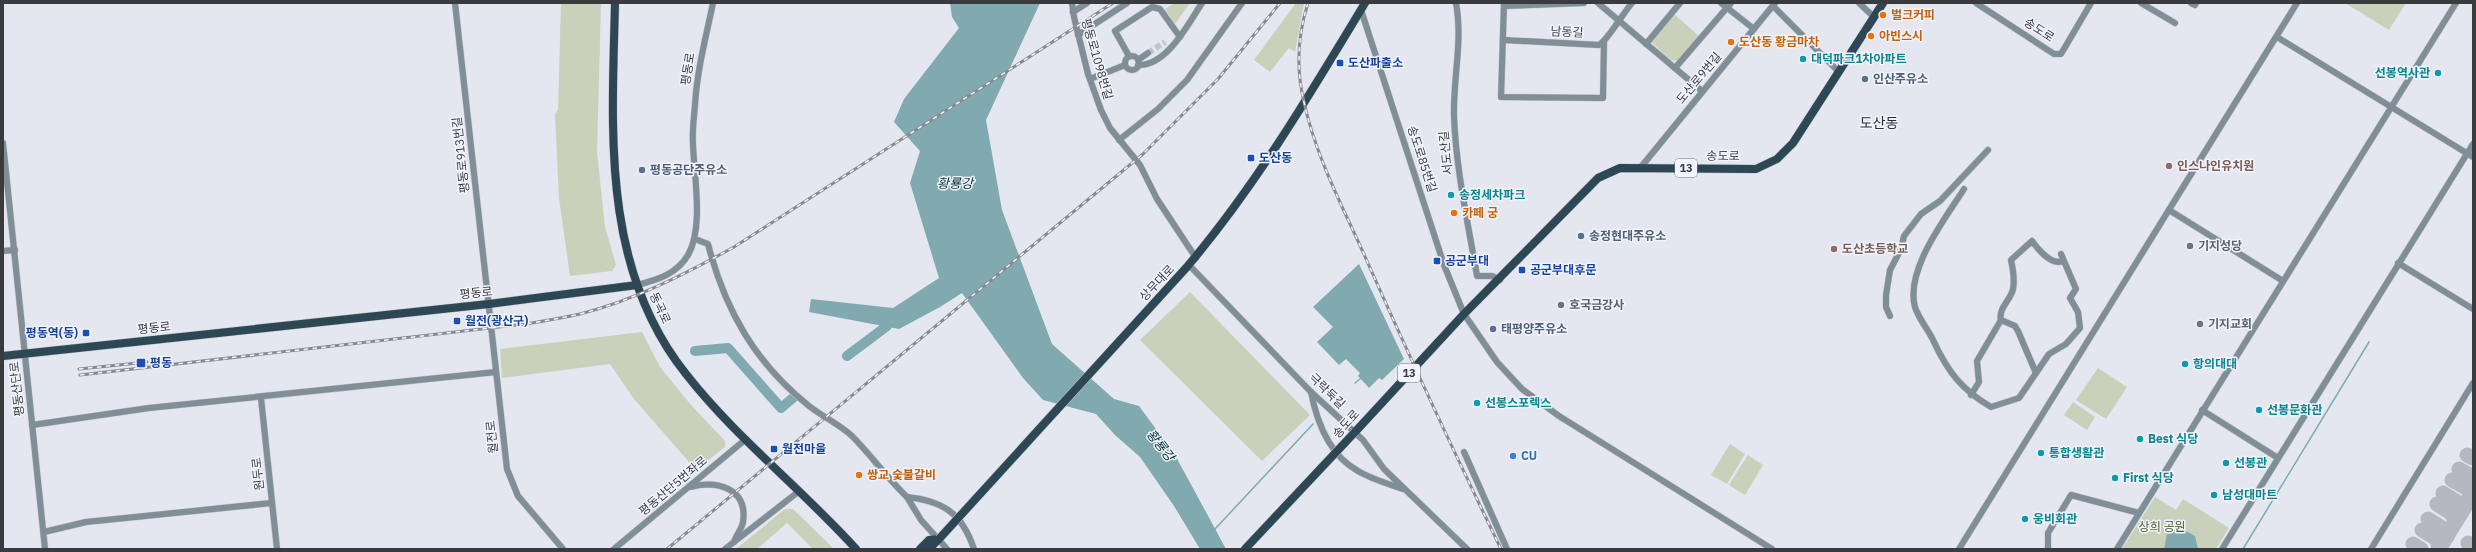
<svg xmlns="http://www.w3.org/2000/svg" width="2476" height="552" font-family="'IBM Plex Sans','Noto Sans KR',sans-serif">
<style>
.green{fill:#c9d1bb}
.water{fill:#80aaaf}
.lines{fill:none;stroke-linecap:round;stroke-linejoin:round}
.stream{stroke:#80aaaf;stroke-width:1.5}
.river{stroke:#80aaaf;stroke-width:10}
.taxiway{stroke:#b6b8c0;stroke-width:15}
.minor-tunnel{stroke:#c2c5cc;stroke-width:6;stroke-dasharray:6 3;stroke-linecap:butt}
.minor-casing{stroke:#c2c5cc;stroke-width:7}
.major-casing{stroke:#c2c5cc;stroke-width:9}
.minor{stroke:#808e97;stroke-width:6}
.major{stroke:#2e4755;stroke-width:8}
.rail-casing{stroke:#898a90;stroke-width:3}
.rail{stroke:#f1f4fd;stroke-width:1.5;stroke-dasharray:4.5;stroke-linecap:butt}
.major-bridge-casing{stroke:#c2c5cc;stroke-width:9;stroke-linecap:butt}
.major-bridge{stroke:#2e4755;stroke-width:8}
.food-dot{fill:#e8710a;stroke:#f1f4fd;stroke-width:1.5}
.culture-dot{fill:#0f9aa8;stroke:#f1f4fd;stroke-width:1.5}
.transit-dot{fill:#1a4fb4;stroke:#f1f4fd;stroke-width:1.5}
.service-dot{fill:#5c6f8a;stroke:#f1f4fd;stroke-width:1.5}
.education-dot{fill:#8d6e63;stroke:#f1f4fd;stroke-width:1.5}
.worship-dot{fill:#6b7280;stroke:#f1f4fd;stroke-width:1.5}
.shop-dot{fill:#3f7fe0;stroke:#f1f4fd;stroke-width:1.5}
.labels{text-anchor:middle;stroke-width:3;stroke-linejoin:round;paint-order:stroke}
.shield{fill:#f1f4fd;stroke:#717277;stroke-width:1}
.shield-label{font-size:11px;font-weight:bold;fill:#3a3b3e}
.food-label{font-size:12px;font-weight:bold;fill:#c56008;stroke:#f1f4fd;text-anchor:start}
.street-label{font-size:12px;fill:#3a3b3e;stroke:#f1f4fd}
.culture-label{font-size:12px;font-weight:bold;fill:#0d838f;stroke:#f1f4fd;text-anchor:start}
.transit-label{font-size:12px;font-weight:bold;fill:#164399;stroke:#f1f4fd;text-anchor:start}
.service-label{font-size:12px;font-weight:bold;fill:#4e5e75;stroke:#f1f4fd;text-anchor:start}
.education-label{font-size:12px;font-weight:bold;fill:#785e54;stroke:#f1f4fd;text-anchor:start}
.worship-label{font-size:12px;font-weight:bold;fill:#5b616d;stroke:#f1f4fd;text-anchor:start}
.shop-label{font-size:12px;font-weight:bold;fill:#366cbe;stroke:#f1f4fd;text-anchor:start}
.park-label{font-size:12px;fill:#4e5d2b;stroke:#f1f4fd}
.water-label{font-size:13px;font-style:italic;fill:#043034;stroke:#f1f4fd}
.quarter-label{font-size:14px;fill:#2d2f35;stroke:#f1f4fd}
</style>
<rect width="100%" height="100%" fill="#e4e7ef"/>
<!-- green -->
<g class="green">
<path d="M561,3H601L597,152L605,227L616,265L612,271L570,276L559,198L555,114L558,110Z"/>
<path d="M1175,3H1190L1175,24L1165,9Z"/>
<path d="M1296,3H1304L1295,52L1289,48L1270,72L1254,60Z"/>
<path d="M2345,3H2406L2389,30Z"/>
<path d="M1674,14L1699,36L1678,61L1671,60L1650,41Z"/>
<path d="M1190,292L1310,415L1262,461L1140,340Z"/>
<path d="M642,332L660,367L691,405L725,441V447L696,470L634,399L610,364L502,378L500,349Z"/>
<path d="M2098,368L2127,387L2106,419L2076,400Z"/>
<path d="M2073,402L2095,417L2087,430L2064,415Z"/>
<path d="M1730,444L1745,454L1727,484L1711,475Z"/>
<path d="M1748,455L1763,465L1745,495L1729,485Z"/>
<path d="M2155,497L2176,510L2183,499L2229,528L2216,549H2122Z"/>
<path d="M785,509H793L834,549H813L787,523L757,549H736Z"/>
</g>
<!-- water -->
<g class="water">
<path d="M950,3H1040L986,120L1002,210L1052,344L1114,399L1139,406L1175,455L1226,549H1200L1174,506L1140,457L1115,435L1096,414L1043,400L1023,378L962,293L940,307L899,329L809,312L811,299L893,308L939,278L910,183L920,151L894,122L904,99L959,28L952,17Z"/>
<path d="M1359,264L1404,359L1382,380L1379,378L1369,388L1358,376L1360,373L1346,359L1339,365L1317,342L1333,327L1313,307Z"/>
<path d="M2184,530L2195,536L2198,549H2164L2167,534Z"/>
</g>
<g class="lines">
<!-- stream -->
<g class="stream">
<path d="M1355,383L1360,379"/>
<path d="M1215,529L1313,424"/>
<path d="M2243,549L2369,342"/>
</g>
<!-- river -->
<g class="river">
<path d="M695,351L728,348L781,408L794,397"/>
<path d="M847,356L887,326"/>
</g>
<!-- taxiway -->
<g class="taxiway">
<path d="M2467,455L2473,458"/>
<path d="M2459,469L2473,477"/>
<path d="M2452,480L2468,489L2471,498"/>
<path d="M2443,493L2459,503L2462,512"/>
<path d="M2437,504L2452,514L2455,523"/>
<path d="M2428,519L2444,529L2447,537"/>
<path d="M2422,530L2437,539L2439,549"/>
<path d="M2468,543L2473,546"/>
<path d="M2413,544L2421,549"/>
<path d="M2439,549L2473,494"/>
</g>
<!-- minor-tunnel -->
<path class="minor-tunnel" d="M1148,53L1165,42"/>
<defs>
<g id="minor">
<path d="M455,3L507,469L518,496L563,549"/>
<path d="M1072,3L1074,17L1088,74L1101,110L1110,128L1140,165L1157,199L1196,258"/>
<path d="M1456,3C1463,41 1453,78 1454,116C1456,170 1468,223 1477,276H1492L1500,280"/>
<path d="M1504,3L1501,97L1603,98L1604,42"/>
<path d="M1598,3L1702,91"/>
<path d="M1721,3L1754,29"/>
<path d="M1859,3L1874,17"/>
<path d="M1976,3L2054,54H2061L2091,3"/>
<path d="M2141,3L2175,23"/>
<path d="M2191,3L2195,5L2196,3"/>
<path d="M1504,6L1584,3"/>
<path d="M1773,6L1839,72"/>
<path d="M1361,10L1444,265L1464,314L1497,362L1522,389L1559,416L1772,549"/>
<path d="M1073,12L1087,3"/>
<path d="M1078,35L1127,3"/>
<path d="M2277,37L2473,157"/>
<path d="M1503,40L1599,45C1608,40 1623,13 1632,3"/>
<path d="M1646,44L1680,3"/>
<path d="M1129,56L1115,31L1152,7L1160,9L1180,37"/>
<circle cx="1132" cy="63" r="7"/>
<path d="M1138,60L1148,53"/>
<path d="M1138,65C1167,66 1188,24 1202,3"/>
<path d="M1675,68L1731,3"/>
<path d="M1090,79L1125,65"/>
<path d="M1119,140L1158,109L1187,80L1242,3"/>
<path d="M3,143L45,549"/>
<path d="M1641,167L1775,3"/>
<path d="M1964,189C1945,219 1905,270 1915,307C1919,320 1929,330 1934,342C1948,372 1962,390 1991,407L2019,398L2049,354L2066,344L2080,328L2078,312L2070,298L2076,289L2061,254"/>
<path d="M2169,210L2283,281"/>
<path d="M695,239L708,244C725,310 755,363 809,406C823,417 839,424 852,436C871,455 887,478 907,497C943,501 962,513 974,549"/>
<path d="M3,251L15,250"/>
<path d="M2398,263L2473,309"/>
<path d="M1189,265L1311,392L1363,440L1384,469L1467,549"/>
<path d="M637,285C657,280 677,274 688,255C704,227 694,177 693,144C692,131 694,118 695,105C697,70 706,37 713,3"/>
<path d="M1890,316L1886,307V295L1890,270L1901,249L1904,236L1921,214L1940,201L1988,150"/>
<path d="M2036,373L2018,331L2015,326L2001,320C1998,308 2011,300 2013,289C2015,279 2013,269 2011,260L2032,241C2038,249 2051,266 2063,261"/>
<path d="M1311,392C1317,423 1329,455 1358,471C1371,479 1389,484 1403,489"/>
<path d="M1971,395L1979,382L1977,361L2001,320"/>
<path d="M261,398L277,549"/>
<path d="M2202,410L2278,458"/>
<path d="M32,425L149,408L496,372"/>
<path d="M1464,452L1507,549"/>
<path d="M690,487C717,480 748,488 743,522C742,529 736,535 734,542"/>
<path d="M907,497L921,520L947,549"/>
<path d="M44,532L86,522L272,503"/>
<path d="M614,549L746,439"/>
<path d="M725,549L798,492"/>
<path d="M1959,549L2297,3"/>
<path d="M2048,549V533L2071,495L2139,513"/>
<path d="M2117,549L2456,3"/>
<path d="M2222,549L2473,144"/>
<path d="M2371,549L2473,383"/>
</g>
<g id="major">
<path d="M615,3C612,131 601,268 686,374C736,438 802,489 856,549"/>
<path d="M1186,268C1255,187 1310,94 1365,3"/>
<path d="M3,356L489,304L637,285"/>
<path d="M1355,432L1464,314L1598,178L1620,168L1756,169L1777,159L1793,143L1883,3"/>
<path d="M920,549L929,540L939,539"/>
<path d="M929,549L939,539"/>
</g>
</defs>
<!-- minor casing -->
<use href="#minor" class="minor-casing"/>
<!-- major casing -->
<use href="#major" class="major-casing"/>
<!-- minor -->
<use href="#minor" class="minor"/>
<!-- major -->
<use href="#major" class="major"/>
<defs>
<g id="rail">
<path d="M1308,3C1298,34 1296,69 1304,102C1316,158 1344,209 1367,261C1410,358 1455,454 1501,549"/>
<path d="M79,369L147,362"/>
<path d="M80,375L526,324C544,321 562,318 580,314C635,300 685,274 734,247L1113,3"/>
<path d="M667,549L1143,154L1218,79L1280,3"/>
</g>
</defs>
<!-- rail casing -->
<use href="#rail" class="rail-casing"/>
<!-- rail -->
<use href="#rail" class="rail"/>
<defs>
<g id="major-bridge">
<path d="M939,539L1186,268"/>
<path d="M1245,549L1355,432"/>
</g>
</defs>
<!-- major-bridge casing -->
<use href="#major-bridge" class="major-bridge-casing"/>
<!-- major-bridge -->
<use href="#major-bridge" class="major-bridge"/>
</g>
<!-- markers -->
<g class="food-dot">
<circle cx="1883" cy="15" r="4"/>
<circle cx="1871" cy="36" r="4"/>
<circle cx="1731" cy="42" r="4"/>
<circle cx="1454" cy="213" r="4"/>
<circle cx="859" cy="475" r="4"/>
</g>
<g class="culture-dot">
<circle cx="1803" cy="59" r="4"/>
<circle cx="2438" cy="73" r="4"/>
<circle cx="1451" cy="195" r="4"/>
<circle cx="2185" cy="364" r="4"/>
<circle cx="1477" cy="403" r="4"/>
<circle cx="2259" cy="410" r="4"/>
<circle cx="2140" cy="439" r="4"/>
<circle cx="2041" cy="453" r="4"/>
<circle cx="2226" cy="463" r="4"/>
<circle cx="2115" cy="478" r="4"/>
<circle cx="2214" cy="495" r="4"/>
<circle cx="2025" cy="519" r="4"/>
</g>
<g class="transit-dot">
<rect x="1336" y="59" width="8" height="8" rx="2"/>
<rect x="1247" y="154" width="8" height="8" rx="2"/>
<rect x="1433" y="257" width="8" height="8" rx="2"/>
<rect x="1518" y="266" width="8" height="8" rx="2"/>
<rect x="453" y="317" width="8" height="8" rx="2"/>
<rect x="82" y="329" width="8" height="8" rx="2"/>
<rect x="136" y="358" width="10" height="10" rx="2"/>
<rect x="770" y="445" width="8" height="8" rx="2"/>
</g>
<g class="service-dot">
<circle cx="1865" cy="79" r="4"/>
<circle cx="642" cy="170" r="4"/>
<circle cx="1581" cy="236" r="4"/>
<circle cx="1493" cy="329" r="4"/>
</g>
<g class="education-dot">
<circle cx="2169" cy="166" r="4"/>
<circle cx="1834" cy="249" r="4"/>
</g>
<g class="worship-dot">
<circle cx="2190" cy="246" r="4"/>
<circle cx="1561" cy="305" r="4"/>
<circle cx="2200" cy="324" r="4"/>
</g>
<circle class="shop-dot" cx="1513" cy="456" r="4"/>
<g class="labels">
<!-- shield labels -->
<g class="shield">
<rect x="1675" y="159" width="22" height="18" rx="3"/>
<rect x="1398" y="364" width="22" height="18" rx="3"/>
</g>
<g class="shield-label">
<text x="1686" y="172">13</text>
<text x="1409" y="377">13</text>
</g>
<!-- food labels -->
<g class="food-label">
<text x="1891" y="19">벌크커피</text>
<text x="1879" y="40">아빈스시</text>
<text x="1739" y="46">도산동 황금마차</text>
<text x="1462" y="217">카페 궁</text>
<text x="867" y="479">쌍교 숯불갈비</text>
</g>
<!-- street labels -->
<g class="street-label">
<text transform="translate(2039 30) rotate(33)" y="4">송도로</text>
<text transform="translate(1567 32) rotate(3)" y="4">남동길</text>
<text transform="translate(1097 59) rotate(74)" y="4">평동로1098번길</text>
<text transform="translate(688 69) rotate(-81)" y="4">평동로</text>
<text transform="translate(1699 78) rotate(-50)" y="4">도산로9번길</text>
<text transform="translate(1446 153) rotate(-96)" y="4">서도산길</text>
<text transform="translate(461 155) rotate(-96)" y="4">평동로913번길</text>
<text transform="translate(1723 156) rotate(1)" y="4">송도로</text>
<text transform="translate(1422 159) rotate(72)" y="4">송도로85번길</text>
<text transform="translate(1157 283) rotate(-47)" y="4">상무대로</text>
<text transform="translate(476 293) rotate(-6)" y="4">평동로</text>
<text transform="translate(660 308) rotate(65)" y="4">동곡로</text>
<text transform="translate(154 328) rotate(-6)" y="4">평동로</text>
<text transform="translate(17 389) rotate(-96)" y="4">평동산단로</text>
<text transform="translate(1327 391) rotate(44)" y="4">극락둑길</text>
<text transform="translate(1346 424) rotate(-48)" y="4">송도로</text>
<text transform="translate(492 437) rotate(-96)" y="4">월전로</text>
<text transform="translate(258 474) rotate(-96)" y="4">원두로</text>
<text transform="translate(673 486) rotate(-40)" y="4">평동산단5번좌로</text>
</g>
<!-- culture labels -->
<g class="culture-label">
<text x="1811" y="63">대덕파크1차아파트</text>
<text x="2430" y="77" text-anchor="end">선봉역사관</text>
<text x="1459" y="199">송정세차파크</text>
<text x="2193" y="368">항의대대</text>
<text x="1485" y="407">선봉스포렉스</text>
<text x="2267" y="414">선봉문화관</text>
<text x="2148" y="443">Best 식당</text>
<text x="2049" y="457">통합생활관</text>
<text x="2234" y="467">선봉관</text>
<text x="2123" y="482">First 식당</text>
<text x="2222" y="499">남성대마트</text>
<text x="2033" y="523">웅비회관</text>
</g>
<!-- transit labels -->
<g class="transit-label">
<text x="1348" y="67">도산파출소</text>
<text x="1259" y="162">도산동</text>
<text x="1445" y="265">공군부대</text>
<text x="1530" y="274">공군부대후문</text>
<text x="465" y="325">월전(광산구)</text>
<text x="78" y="337" text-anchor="end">평동역(동)</text>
<text x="150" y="367">평동</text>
<text x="782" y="453">월전마을</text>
</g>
<!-- service labels -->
<g class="service-label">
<text x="1873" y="83">인산주유소</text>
<text x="650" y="174">평동공단주유소</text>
<text x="1589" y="240">송정현대주유소</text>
<text x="1501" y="333">태평양주유소</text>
</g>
<!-- education labels -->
<g class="education-label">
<text x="2177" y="170">인스나인유치원</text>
<text x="1842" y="253">도산초등학교</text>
</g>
<!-- worship labels -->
<g class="worship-label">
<text x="2198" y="250">기지성당</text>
<text x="1569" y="309">호국금강사</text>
<text x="2208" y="328">기지교회</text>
</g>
<!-- shop labels -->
<g class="shop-label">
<text x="1521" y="460">CU</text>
</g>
<!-- park labels -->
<g class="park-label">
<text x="2162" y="531">상희 공원</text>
</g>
<!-- water labels -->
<g class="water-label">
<text x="955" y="188">황룡강</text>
<text transform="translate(1161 445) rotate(52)" y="5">황룡강</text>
</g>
<!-- quarter labels -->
<g class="quarter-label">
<text x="1879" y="128">도산동</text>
</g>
</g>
<!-- border -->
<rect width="2476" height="552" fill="none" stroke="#3a3b3e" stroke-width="8"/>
</svg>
